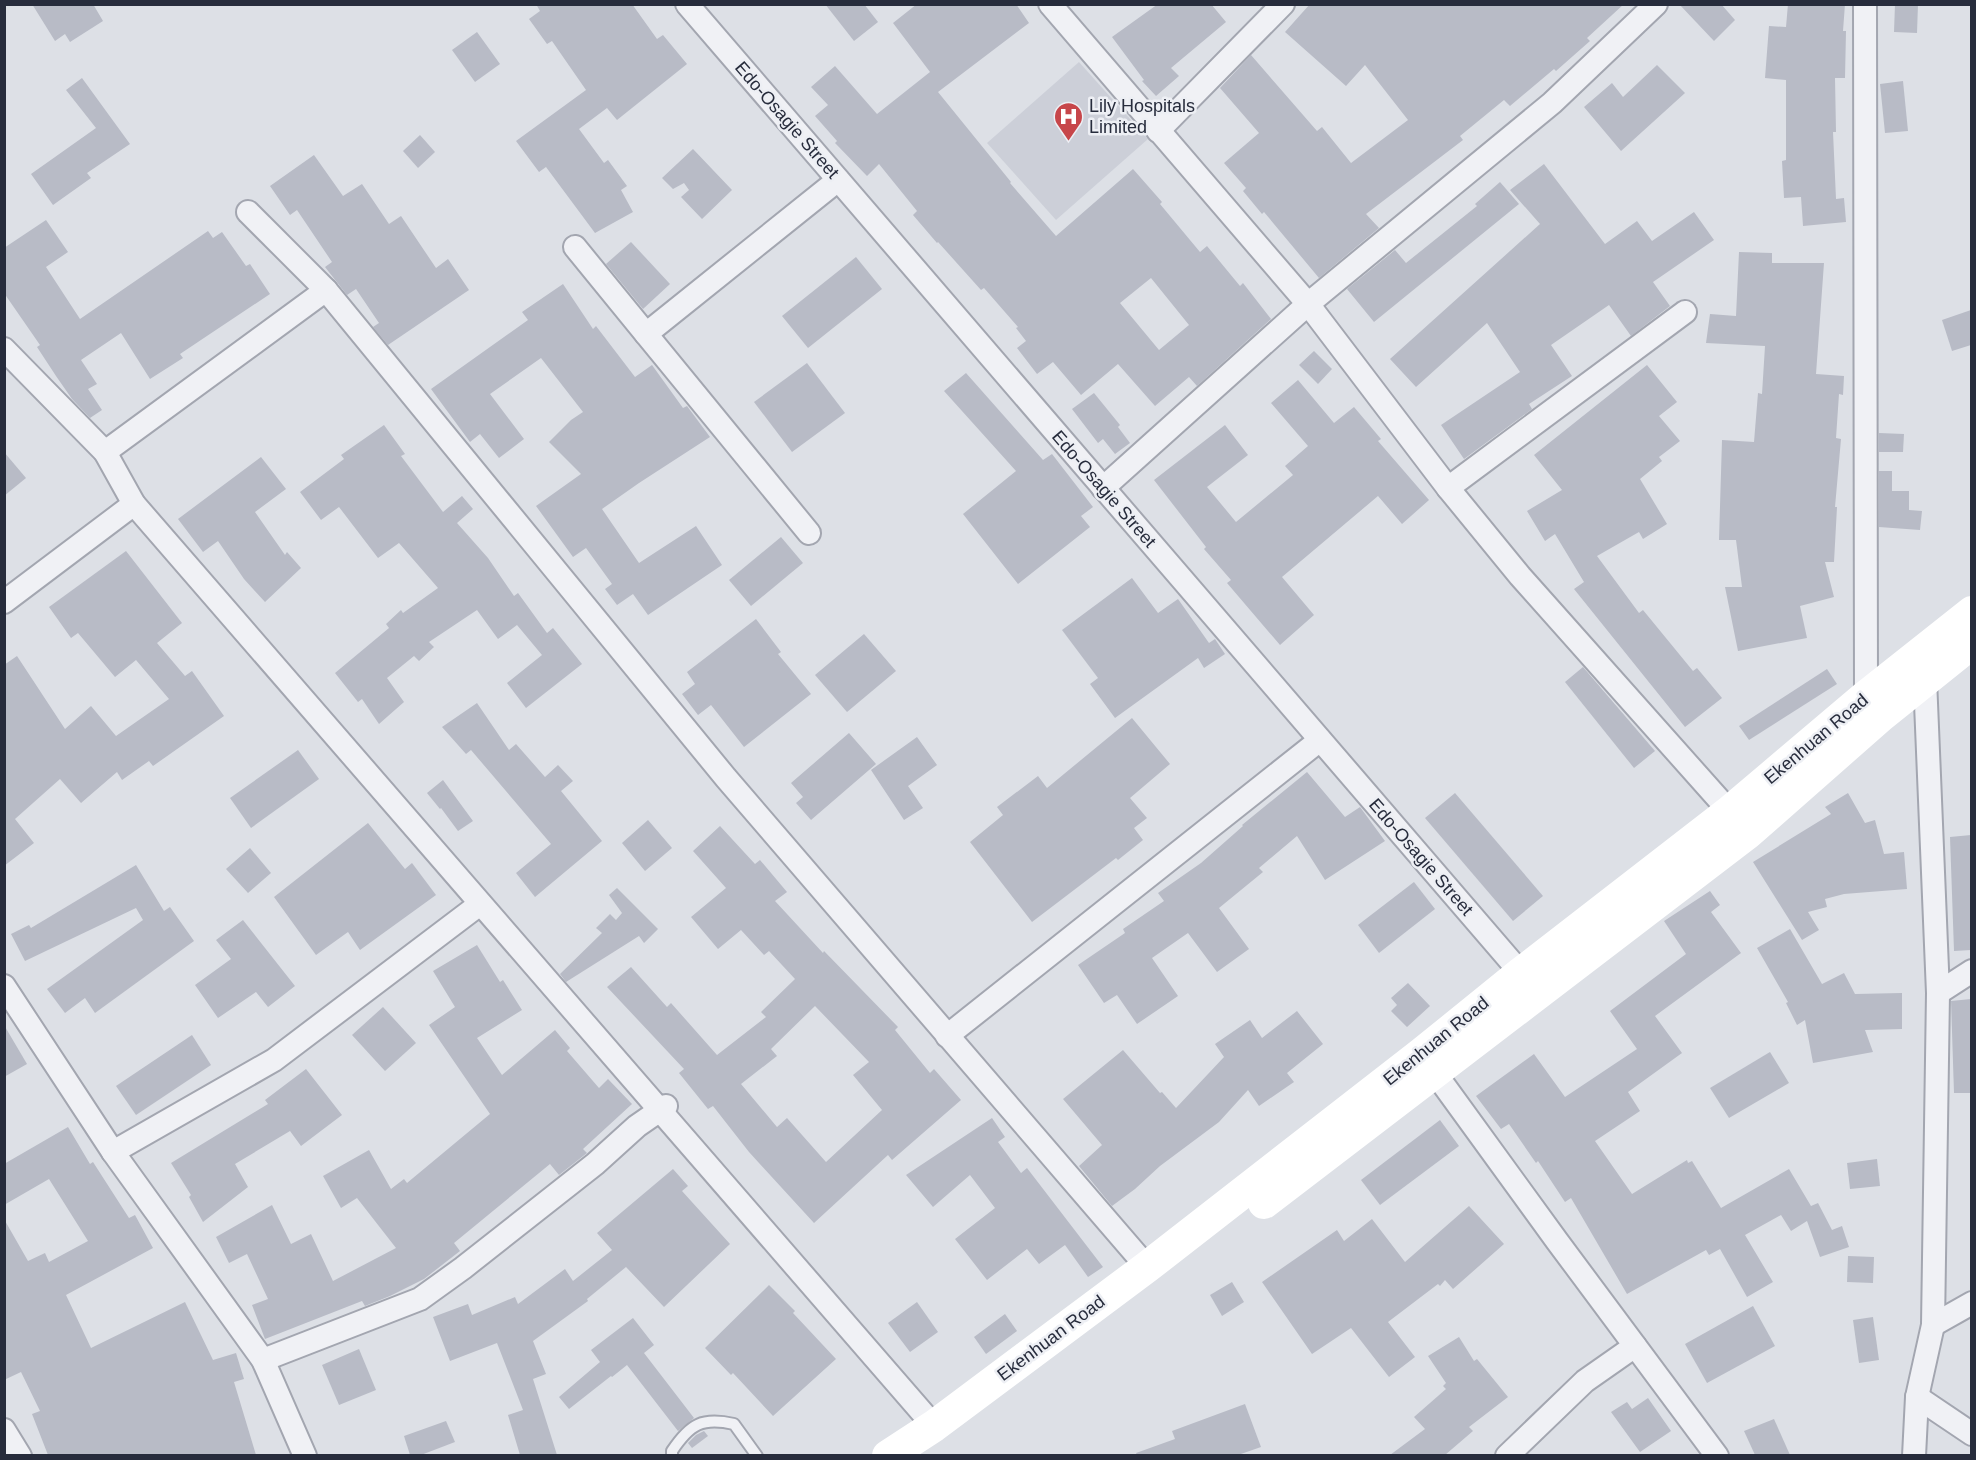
<svg xmlns="http://www.w3.org/2000/svg" width="1976" height="1460" font-family="Helvetica,sans-serif">
<style>
.built{fill:#cccfd8}
.building{fill:#b8bbc6;fill-rule:evenodd}
.lines{fill:none;stroke-linecap:round;stroke-linejoin:round}
.service-casing{stroke:#a3a6b0;stroke-width:14}
.minor-casing{stroke:#a3a6b0;stroke-width:26}
.service{stroke:#f0f1f5;stroke-width:10}
.minor{stroke:#f0f1f5;stroke-width:22}
.secondary{stroke:#fff;stroke-width:32}
.labels{text-anchor:middle;stroke-width:5;stroke-linejoin:round;paint-order:stroke}
.poi-label{font-size:18px;fill:#272c3c;stroke:#edeff4;text-anchor:start}
.street-label{font-size:18px;fill:#272c3c;stroke:#edeff4}
</style>
<rect width="100%" height="100%" fill="#dde0e6"/>
<!-- built -->
<path class="built" d="M1079,62L1148,139L1056,220L987,143Z"/>
<!-- building -->
<g class="building">
<path d="M32,4H93L103,21L70,42L65,34L55,41Z"/>
<path d="M536,4H632L657,39L663,35L687,64L617,120L607,108L579,129L604,163L608,160L627,186L621,190L633,212L595,233L546,167L539,172L516,141L586,90L552,41L547,44L529,19L540,11Z"/>
<path d="M825,4H864L878,22L854,41Z"/>
<path d="M917,4H1016L1029,23L938,92L1011,182L1010,183L1056,236L1133,169L1162,202L1160,204L1200,252L1207,246L1240,286L1243,283L1271,319L1197,386L1189,377L1155,406L1118,364L1081,395L1053,362L1037,374L1017,348L1026,341L1016,328L1018,327L984,288L981,290L938,242L937,243L913,215L917,211L879,164L867,176L835,143L837,141L815,116L828,105L811,87L835,66L877,114L930,72L893,23ZM1151,278L1189,325L1159,350L1120,303Z"/>
<path d="M1158,4H1211L1226,22L1171,68L1179,76L1156,96L1142,81L1144,80L1112,37Z"/>
<path d="M1310,4H1624L1587,38L1590,41L1556,71L1554,69L1510,106L1504,100L1460,136L1463,140L1366,214L1379,228L1319,278L1264,212L1262,214L1243,191L1246,188L1224,163L1259,133L1220,88L1251,55L1317,131L1322,127L1351,163L1408,120L1365,65L1346,86L1285,32Z"/>
<path d="M1679,4H1721L1735,20L1714,41Z"/>
<path d="M1788,4H1845L1843,31H1846L1845,78H1835L1836,132H1833L1836,199L1844,198L1846,222L1803,226L1801,197L1784,198L1782,161L1786,160V80L1765,78L1769,26L1786,27Z"/>
<path d="M1895,4H1918L1917,33L1894,32Z"/>
<path d="M477,32L500,64L475,82L452,50Z"/>
<path d="M1657,65L1685,93L1621,151L1584,107L1612,83L1623,97Z"/>
<path d="M82,78L130,144L87,173L91,178L53,205L31,174L96,128L66,90Z"/>
<path d="M1903,81L1908,131L1885,133L1880,84Z"/>
<path d="M420,135L435,152L418,168L403,151Z"/>
<path d="M693,149L732,190L702,219L681,197L689,190L684,183L673,189L662,178Z"/>
<path d="M314,155L343,196L362,184L389,224L401,216L436,268L448,259L469,290L388,345L373,327L379,323L356,289L347,295L325,267L332,262L297,210L290,215L270,186Z"/>
<path d="M1544,164L1605,244L1637,221L1652,241L1694,212L1714,240L1653,282L1670,306L1631,336L1609,305L1551,345L1572,376L1529,404L1532,409L1464,459L1441,425L1520,372L1487,323L1416,387L1390,359L1540,224L1510,190Z"/>
<path d="M1500,182L1519,204L1374,322L1347,289L1395,250L1406,263L1477,206L1475,204Z"/>
<path d="M46,220L68,252L46,267L80,319L208,231L213,238L222,232L246,266L250,264L270,294L180,354L183,358L150,379L121,333L81,360L97,384L88,389L102,410L90,418L72,399L56,376L37,347L40,345L4,293V248Z"/>
<path d="M631,242L670,284L643,309L606,264Z"/>
<path d="M1739,252L1772,253V263H1824L1816,374L1844,376L1843,395L1839,394L1836,438L1841,439L1835,507H1837L1834,562H1825L1834,597L1800,606L1807,638L1738,651L1725,587H1742L1736,540H1719L1722,440L1754,442L1758,393L1762,394L1765,346L1706,343L1710,314L1736,316Z"/>
<path d="M856,257L882,289L808,348L782,316Z"/>
<path d="M563,284L593,329L596,326L635,377L652,365L683,408L687,406L710,437L639,483L602,509L639,563L696,526L722,565L648,615L633,594L617,605L605,589L612,584L586,548L573,557L536,506L581,474L549,442L571,420L583,412L541,358L490,394L524,439L499,458L480,434L470,442L431,389L528,320L522,312Z"/>
<path d="M1971,310V345L1952,351L1942,320Z"/>
<path d="M1314,351L1332,369L1318,384L1299,365Z"/>
<path d="M807,363L845,413L792,452L754,402Z"/>
<path d="M1647,365L1677,402L1659,416L1680,441L1659,457L1662,461L1640,479L1667,524L1643,539L1639,532L1597,556L1639,613L1643,610L1693,671L1697,668L1722,698L1685,727L1574,589L1584,582L1555,534L1545,541L1527,511L1562,490L1534,455Z"/>
<path d="M966,373L1043,460L1052,454L1093,507L1081,516L1090,527L1018,584L963,514L1016,471L944,391Z"/>
<path d="M1298,380L1334,423L1354,407L1381,439L1378,441L1429,500L1402,524L1378,496L1282,577L1314,615L1280,645L1227,583L1231,580L1204,549L1206,547L1154,480L1225,425L1248,455L1207,487L1236,522L1293,475L1285,466L1308,446L1271,403Z"/>
<path d="M1094,393L1120,425L1118,427L1130,443L1115,454L1103,439L1098,443L1072,409Z"/>
<path d="M384,425L405,454L401,456L443,512L462,496L473,509L457,523L488,558L514,596L518,593L547,633L553,628L582,664L526,708L507,683L542,655L517,625L498,639L477,610L429,642L434,647L419,661L414,656L387,678L404,702L379,724L362,699L358,702L335,673L389,628L386,624L401,610L403,613L438,588L399,543L378,558L339,507L321,520L300,492L344,459L341,455Z"/>
<path d="M1879,433L1904,434L1903,452H1879Z"/>
<path d="M4,452L26,478L4,496Z"/>
<path d="M261,457L286,489L255,512L285,555L287,552L301,568L265,602L244,579L218,541L203,552L178,519Z"/>
<path d="M1879,471H1892V491H1909V510L1922,511L1920,530L1879,527Z"/>
<path d="M781,537L803,563L751,606L729,580Z"/>
<path d="M126,551L182,623L157,643L185,676L192,671L224,716L153,766L149,761L122,780L117,772L81,803L60,779L15,819L34,843L4,866V665L17,656L65,729L91,706L116,736L169,699L136,660L115,677L78,633L71,638L49,607Z"/>
<path d="M1132,578L1158,613L1178,599L1209,643L1215,639L1225,654L1204,668L1198,658L1115,718L1090,684L1098,678L1062,630Z"/>
<path d="M756,619L781,652L778,654L811,694L744,747L711,705L698,715L682,694L695,684L687,672Z"/>
<path d="M864,634L896,671L847,712L815,675Z"/>
<path d="M1583,667L1655,751L1634,768L1565,682Z"/>
<path d="M1827,669L1837,684L1749,740L1739,726Z"/>
<path d="M477,703L509,750L516,744L545,777L558,765L573,781L561,791L602,841L535,897L516,873L551,844L471,750L466,754L442,727Z"/>
<path d="M1132,718L1170,764L1130,798L1147,818L1134,828L1143,840L1118,860L1116,858L1032,922L970,842L1003,815L997,807L1038,776L1047,788Z"/>
<path d="M849,733L876,764L811,820L796,803L803,797L791,783Z"/>
<path d="M917,737L937,765L908,786L923,808L904,820L871,770Z"/>
<path d="M298,750L319,779L251,828L230,798Z"/>
<path d="M1307,772L1345,817L1360,807L1385,841L1325,880L1297,836L1259,868L1263,872L1219,908L1249,949L1217,972L1188,933L1152,958L1178,996L1137,1024L1117,995L1104,1003L1078,965L1125,933L1123,929L1164,901L1158,893L1201,863L1243,826L1242,825Z"/>
<path d="M443,780L473,821L458,831L441,808L440,809L427,793Z"/>
<path d="M1455,793L1543,896L1513,921L1425,818Z"/>
<path d="M1848,793L1865,823L1875,820L1884,854L1904,852L1907,889L1844,894L1825,899L1827,907L1808,912L1819,930L1802,940L1753,862L1831,814L1825,807Z"/>
<path d="M648,820L672,848L645,871L622,843Z"/>
<path d="M368,823L405,869L412,863L436,895L360,950L348,932L316,955L274,897Z"/>
<path d="M720,826L755,864L760,860L787,892L775,901L823,953L824,951L898,1027L895,1030L930,1073L934,1069L961,1100L892,1160L888,1155L814,1223L749,1152L713,1106L708,1109L679,1073L684,1069L607,987L631,967L667,1007L671,1003L717,1055L766,1017L761,1012L795,979L769,951L764,955L741,930L718,949L691,917L726,888L693,851ZM815,1006L869,1062L853,1075L882,1110L826,1162L787,1118L777,1127L741,1084L777,1056L771,1049Z"/>
<path d="M1971,835V950L1954,951L1950,837Z"/>
<path d="M250,848L271,873L248,893L226,869Z"/>
<path d="M136,865L164,911L170,907L194,941L95,1013L85,998L65,1013L47,989L143,920L136,908L25,961L11,934L29,925L31,928Z"/>
<path d="M1414,882L1435,909L1379,953L1358,925Z"/>
<path d="M617,888L658,929L644,943L639,936L566,982L560,974L602,933L596,928L610,914L616,920L622,913L609,895Z"/>
<path d="M1710,891L1720,905L1711,912L1741,953L1655,1016L1682,1053L1628,1092L1640,1111L1595,1141L1632,1194L1687,1160L1688,1163L1692,1161L1721,1208L1789,1169L1811,1206L1818,1203L1832,1230L1842,1226L1849,1247L1820,1257L1807,1221L1791,1231L1781,1215L1745,1235L1773,1282L1747,1297L1720,1249L1709,1255L1706,1250L1627,1294L1571,1198L1565,1202L1538,1161L1536,1163L1509,1124L1501,1129L1476,1096L1534,1054L1565,1097L1637,1049L1610,1011L1686,954L1664,921Z"/>
<path d="M243,920L295,986L268,1007L256,992L218,1018L195,985L231,959L216,940Z"/>
<path d="M1790,929L1822,984L1844,973L1855,994L1902,993V1029L1865,1030L1873,1052L1813,1063L1805,1020L1797,1025L1786,1003L1788,1002L1757,948Z"/>
<path d="M477,945L500,982L503,980L522,1010L477,1038L502,1075L555,1030L570,1048L567,1051L599,1088L608,1079L632,1104L583,1149L587,1153L559,1175L550,1164L454,1243L460,1251L424,1279L390,1296L365,1306L362,1301L265,1339L252,1305L268,1299L247,1254L229,1263L216,1237L272,1205L291,1244L311,1234L333,1281L396,1248L357,1198L341,1208L323,1176L369,1150L391,1189L404,1179L407,1183L490,1114L429,1025L455,1007L433,971Z"/>
<path d="M1408,983L1430,1006L1407,1027L1391,1011L1397,1005L1391,998Z"/>
<path d="M1971,999V1093H1954L1951,1001Z"/>
<path d="M383,1007L416,1043L385,1071L352,1035Z"/>
<path d="M1297,1011L1323,1044L1287,1073L1294,1082L1259,1106L1248,1090L1219,1122L1160,1166L1135,1189L1112,1206L1079,1166L1102,1145L1063,1099L1123,1050L1160,1093L1162,1092L1176,1108L1224,1057L1215,1044L1250,1020L1262,1038Z"/>
<path d="M4,1025L27,1064L4,1077Z"/>
<path d="M192,1035L211,1065L136,1115L116,1086Z"/>
<path d="M1770,1052L1789,1083L1729,1118L1710,1088Z"/>
<path d="M306,1069L342,1115L301,1146L290,1131L235,1164L248,1187L203,1222L189,1197L191,1195L171,1163L268,1104L265,1100Z"/>
<path d="M992,1118L1005,1137L998,1142L1021,1173L1027,1168L1103,1267L1088,1277L1065,1245L1039,1264L1027,1249L987,1280L955,1239L995,1208L970,1175L933,1207L906,1175Z"/>
<path d="M1440,1120L1459,1146L1380,1205L1361,1180Z"/>
<path d="M68,1127L90,1164L93,1162L129,1218L135,1215L153,1248L66,1295L91,1348L185,1302L213,1360L236,1353L244,1379L234,1382L256,1455H48L32,1414L40,1411L21,1372L4,1380V1219L28,1261L45,1253L49,1262L88,1241L49,1179L4,1205V1164Z"/>
<path d="M1877,1159L1880,1186L1850,1189L1847,1163Z"/>
<path d="M673,1169L688,1186L682,1191L730,1244L664,1307L626,1267L587,1299L588,1301L533,1341L546,1374L533,1379L557,1455H520L508,1415L523,1410L497,1343L450,1361L433,1317L468,1304L472,1315L515,1297L518,1304L565,1269L573,1281L612,1250L597,1233Z"/>
<path d="M1469,1206L1504,1244L1453,1289L1445,1280L1440,1286L1438,1284L1388,1322L1415,1357L1389,1377L1351,1328L1312,1354L1262,1282L1337,1230L1344,1241L1372,1219L1405,1262Z"/>
<path d="M1848,1256L1874,1257L1873,1283L1847,1282Z"/>
<path d="M1232,1282L1244,1302L1222,1316L1210,1295Z"/>
<path d="M769,1285L795,1311L793,1313L836,1359L773,1416L733,1373L731,1375L705,1348Z"/>
<path d="M917,1302L938,1332L910,1352L888,1323Z"/>
<path d="M1753,1306L1775,1346L1707,1383L1685,1344Z"/>
<path d="M1005,1314L1017,1331L986,1354L974,1337Z"/>
<path d="M1873,1317L1879,1360L1859,1363L1853,1320Z"/>
<path d="M633,1318L654,1345L644,1353L694,1418L678,1431L627,1365L612,1377L611,1376L569,1409L559,1397L600,1362L591,1350Z"/>
<path d="M1459,1337L1474,1361L1477,1359L1508,1397L1469,1427L1473,1431L1445,1455H1390L1425,1429L1414,1417L1446,1389L1443,1386L1446,1383L1428,1356Z"/>
<path d="M359,1349L376,1390L339,1405L322,1365Z"/>
<path d="M1648,1398L1671,1431L1640,1452L1611,1412L1627,1402L1632,1409Z"/>
<path d="M1245,1404L1261,1447L1238,1455H1137L1136,1453L1175,1439L1172,1431Z"/>
<path d="M1774,1419L1790,1455H1755L1744,1431Z"/>
<path d="M446,1421L455,1442L421,1455H410L404,1436Z"/>
<path d="M704,1431L708,1436L692,1448L688,1443L696,1435Z"/>
</g>
<g class="lines">
<defs>
<path id="service" d="M672,1456V1451C690,1424 702,1417 734,1424L757,1456"/>
<g id="minor">
<path d="M687,4L1521,973"/>
<path d="M1050,4L1308,304L1448,488L1520,576L1739,822"/>
<path d="M1865,4L1866,696"/>
<path d="M1158,131L1283,4"/>
<path d="M248,212L326,290"/>
<path d="M575,247L646,334L838,180"/>
<path d="M646,334L809,533"/>
<path d="M4,349L105,452L134,504L934,1426"/>
<path d="M105,452L326,290L726,778L1147,1267"/>
<path d="M1103,488L1308,304L1552,103L1656,4"/>
<path d="M1448,488L1685,312"/>
<path d="M4,602L134,504"/>
<path d="M4,986L113,1152L263,1360L305,1456"/>
<path d="M1938,993L1972,971"/>
<path d="M947,1036L1320,740"/>
<path d="M1435,1073L1557,1241L1717,1456"/>
<path d="M113,1152L274,1060L480,904"/>
<path d="M1933,1325L1972,1303"/>
<path d="M263,1360L420,1299L463,1268L595,1164L637,1126L666,1106"/>
<path d="M1917,1397L1972,1434"/>
<path d="M4,1430L20,1456"/>
<path d="M1507,1456L1585,1381L1635,1346"/>
<path d="M1914,1456L1917,1397L1933,1325L1938,993L1925,679"/>
</g>
</defs>
<!-- service casing -->
<use href="#service" class="service-casing"/>
<!-- minor casing -->
<use href="#minor" class="minor-casing"/>
<!-- service -->
<use href="#service" class="service"/>
<!-- minor -->
<use href="#minor" class="minor"/>
<!-- secondary -->
<g class="secondary">
<path d="M1264,1203L1748,833L1881,716L1972,643"/>
<path d="M888,1456L934,1426L1147,1267L1421,1054L1521,973L1729,812L1866,696L1972,612"/>
</g>
</g>
<!-- icons -->
<defs>
<symbol id="hospital-pin" viewBox="-11 -11 22 30"><path d="M0 17L-7.5 6A9.5 9.5 0 1 1 7.5 6Z" fill="#c7464a" stroke="#edeff4"/><path d="M-5-5h3v3.5h4V-5h3V5h-3V1.5h-4V5h-3Z" fill="#fff"/></symbol>
</defs>
<g fill-rule="evenodd">
<use href="#hospital-pin" x="1052" y="100" width="33" height="45"/>
</g>
<g class="labels">
<!-- poi labels -->
<g class="poi-label">
<text x="1089" y="112">Lily Hospitals<tspan x="1089" dy="21">Limited</tspan></text>
</g>
<!-- street labels -->
<g class="street-label">
<text transform="translate(787 120) rotate(49)" y="6">Edo-Osagie Street</text>
<text transform="translate(1104 489) rotate(49)" y="6">Edo-Osagie Street</text>
<text transform="translate(1816 739) rotate(-40)" y="6">Ekenhuan Road</text>
<text transform="translate(1421 857) rotate(49)" y="6">Edo-Osagie Street</text>
<text transform="translate(1436 1041) rotate(-39)" y="6">Ekenhuan Road</text>
<text transform="translate(1051 1338) rotate(-37)" y="6">Ekenhuan Road</text>
</g>
</g>
<!-- border -->
<rect width="1976" height="1460" fill="none" stroke="#272c3c" stroke-width="12"/>
</svg>
